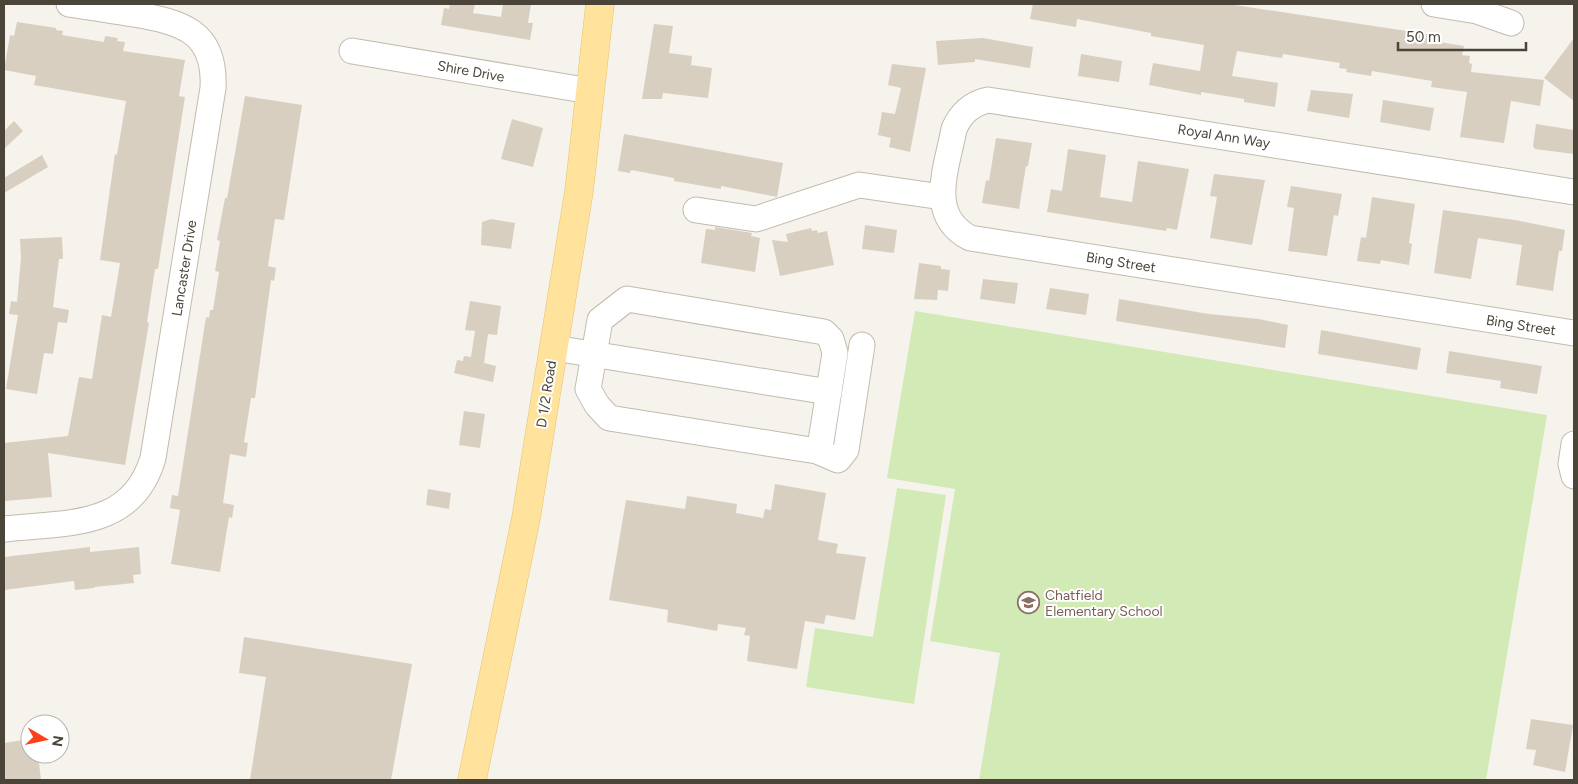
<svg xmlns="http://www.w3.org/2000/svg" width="1578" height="784" font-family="Figtree,sans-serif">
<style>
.green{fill:#d2eab5}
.building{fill:#d8cfc1}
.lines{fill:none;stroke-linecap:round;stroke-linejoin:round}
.minor-casing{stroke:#c2bbae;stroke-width:27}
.major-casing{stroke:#e6c16a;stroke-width:29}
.minor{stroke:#fff;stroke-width:25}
.major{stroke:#ffe39c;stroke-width:28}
.labels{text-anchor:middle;stroke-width:4;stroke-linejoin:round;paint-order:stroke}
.street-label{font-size:14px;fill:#4b4439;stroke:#fff}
.education-label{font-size:14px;fill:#785e54;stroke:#fff;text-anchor:start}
</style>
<rect width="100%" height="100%" fill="#f6f3ec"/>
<!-- green -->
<g class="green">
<path d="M915,311L1547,415L1486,780H979L1000,653L930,641L955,489L887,478Z"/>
<path d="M897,488L946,495L914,704L806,687L815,628L873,637Z"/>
</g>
<!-- building -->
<g class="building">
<path d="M450,4H475L473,13L501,17L503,4H531L528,23H533L530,40L441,25L444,8L449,9Z"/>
<path d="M1033,4H1228L1433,35L1432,41L1464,46L1462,55L1470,56L1469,63L1472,64L1471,72L1544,80L1540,106L1511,101L1504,143L1460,137L1467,92L1431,87L1432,81L1372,71L1371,76L1346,72L1347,69L1339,68L1340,63L1283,54L1282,58L1237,51L1232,76L1278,83L1275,107L1244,102V99L1201,92V95L1149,85L1153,63L1200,71L1204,45L1151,36V33L1077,19L1076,27L1030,19Z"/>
<path d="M17,22L56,28V30L63,31L62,35L104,42L105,36L118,38L117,41L125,42L123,51L185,60L179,96L185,97L158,269H155L147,322L149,323L125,465L48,453L52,497L5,501L4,443L68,436L79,377L92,379L102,315L111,317L120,263L100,260L115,154L117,155L126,101L34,85L36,76L4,70L10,35L14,36Z"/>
<path d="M654,24L673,26L669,53L692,56L691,65L712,68L708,98L663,93L662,99H642Z"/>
<path d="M983,38L1033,47L1030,68L975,59V62L938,65L936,41Z"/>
<path d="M1574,38V101L1544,78Z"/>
<path d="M1081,54L1122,61L1119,82L1078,76Z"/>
<path d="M892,64L926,68L910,152L889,147L891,138L878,135L882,112L895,114L901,88L888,85Z"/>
<path d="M1311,90L1353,94L1349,118L1307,111Z"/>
<path d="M245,96L302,105L284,220L275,219L268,266L276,268L274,281L271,280L255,398H251L244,442L248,443L246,457L230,454L223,503L234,505L232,518L229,517L220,572L171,564L180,510L170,508L172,495L178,496L206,317L209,318L210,310H213L219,272L215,271L220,241L217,240L225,198H227Z"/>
<path d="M1383,100L1434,108L1430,131L1380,122Z"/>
<path d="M512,119L543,128L533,167L501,159Z"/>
<path d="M14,121L23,131L4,149V131Z"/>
<path d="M1536,124L1574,130V154L1535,149L1533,146Z"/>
<path d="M624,134L783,163L777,197L721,186V189L674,181V178L631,170L630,173L618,171Z"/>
<path d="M996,138L1032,143L1028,166H1026L1019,209L982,203L986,180L989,181Z"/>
<path d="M1068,149L1106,155L1100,197L1132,202L1138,161L1189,169L1177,230L1167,228L1166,231L1047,212L1051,189L1062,191Z"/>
<path d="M42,155L48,167L4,193V178Z"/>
<path d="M1214,174L1265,180L1252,245L1210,238L1217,197L1210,196Z"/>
<path d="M1291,186L1342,194L1338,216L1334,215L1327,256L1288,251L1294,208L1287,207Z"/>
<path d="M1372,197L1415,204L1409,243L1412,244L1409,265L1381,260L1380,264L1357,261L1361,237L1366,238Z"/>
<path d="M1443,210L1515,220L1565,230L1562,251H1559L1553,291L1516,285L1522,245L1478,238L1471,279L1434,273Z"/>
<path d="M491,219L515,223L511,249L481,245L482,222Z"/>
<path d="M865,225L897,230L894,253L862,249Z"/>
<path d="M715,227L746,232L752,233L751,236L760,238L755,272L701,263L706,229L715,230Z"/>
<path d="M811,228L812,231L817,230L818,233L827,231L834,265L780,276L772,240L788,242L786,234Z"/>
<path d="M62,237L63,259H59L53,307L69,310L67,323L58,322L53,354L44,353L37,394L6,389L18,315L9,314L11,301L17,302L21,258L20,239Z"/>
<path d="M919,263L941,266V269L950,270L948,291L938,290L937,300L914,299Z"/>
<path d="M983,279L1018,283L1015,304L980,299Z"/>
<path d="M1050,288L1089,294L1086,315L1046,309Z"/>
<path d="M1119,299L1209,314L1259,319L1288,325L1285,348L1116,321Z"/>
<path d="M470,301L501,306L497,335L488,334L484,363L496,366L493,382L454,373L457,360L463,361L464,356L471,357L475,331L465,330Z"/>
<path d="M1321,330L1421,348L1417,370L1318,354Z"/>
<path d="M1449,351L1542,366L1537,394L1500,388L1501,381L1446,373Z"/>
<path d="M464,411L485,414L480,448L459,445Z"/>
<path d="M775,484L826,493L818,540L838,544L836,553L866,557L855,620L826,615L824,624L805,621L797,669L747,661L750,636L744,635L746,628L718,624L717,631L667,622L668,610L609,600L626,500L685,509L687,496L737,504L736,513L763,518L765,509L771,510Z"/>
<path d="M428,489L451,493L449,509L426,505Z"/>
<path d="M90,547V552L139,547L141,574L133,575L134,583L94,587V588L75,590L74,581L4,590V557Z"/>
<path d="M244,637L412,664L391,780H250L266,677L239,673Z"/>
<path d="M1531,719L1573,725L1565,772L1533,765L1536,750L1526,749Z"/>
<path d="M30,739V754H38L41,780H4V743Z"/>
</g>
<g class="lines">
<defs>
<g id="minor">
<path d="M1434,4L1477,11L1511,23"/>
<path d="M352,51L590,91"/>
<path d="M1574,192L988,100C971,104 961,113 954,129C947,168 926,215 970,238L1574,333"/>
<path d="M696,210L756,219L859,185L942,197"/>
<path d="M554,348L829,392"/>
<path d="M1574,444L1571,464L1574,476"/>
<path d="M817,451L821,441L835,353L831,339L824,332L627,299L600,320L588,389L597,405L609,418L817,451L838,460L846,450L862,345"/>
<path d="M4,529C65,522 132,530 153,458L213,88C216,31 181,22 134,14C112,11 91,7 69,4"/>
</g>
<path id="major" d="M472,780L526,518L579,191L600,4"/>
</defs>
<!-- minor casing -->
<use href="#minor" class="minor-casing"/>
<!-- major casing -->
<use href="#major" class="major-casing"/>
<!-- minor -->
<use href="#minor" class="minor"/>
<!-- major -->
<use href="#major" class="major"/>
</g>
<!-- icons -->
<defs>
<symbol id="school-ring" viewBox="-11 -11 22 22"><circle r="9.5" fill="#fff" stroke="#8d6e63" stroke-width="1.5"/><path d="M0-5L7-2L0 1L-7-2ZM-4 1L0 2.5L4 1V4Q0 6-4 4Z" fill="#8d6e63"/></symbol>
</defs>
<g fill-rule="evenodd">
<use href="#school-ring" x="1016" y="590" width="25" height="25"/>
</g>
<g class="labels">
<!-- street labels -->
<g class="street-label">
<text transform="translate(471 71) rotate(10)" y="5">Shire Drive</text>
<text transform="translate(1224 136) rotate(9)" y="5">Royal Ann Way</text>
<text transform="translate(1121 262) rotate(9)" y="5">Bing Street</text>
<text transform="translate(184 268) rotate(-81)" y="5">Lancaster Drive</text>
<text transform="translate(1521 325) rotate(9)" y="5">Bing Street</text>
<text transform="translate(546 394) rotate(-81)" y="5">D 1/2 Road</text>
</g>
<!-- education labels -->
<g class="education-label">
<text x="1045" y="600">Chatfield<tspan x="1045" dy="16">Elementary School</tspan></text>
</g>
</g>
<!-- border -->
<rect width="1578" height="784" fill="none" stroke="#4b4439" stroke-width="10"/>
<!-- north arrow -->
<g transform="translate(45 739) rotate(99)"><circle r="24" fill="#ffffff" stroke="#b7b4b0"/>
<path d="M0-4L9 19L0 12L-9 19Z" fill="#fc3f1d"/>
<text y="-8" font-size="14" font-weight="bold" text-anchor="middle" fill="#4b4439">N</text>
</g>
<!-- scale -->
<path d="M1398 42v8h128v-8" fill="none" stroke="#4b4439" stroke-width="2.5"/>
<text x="1406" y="42" font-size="15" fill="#4b4439" stroke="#ffffff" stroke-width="4" paint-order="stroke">50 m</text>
</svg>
